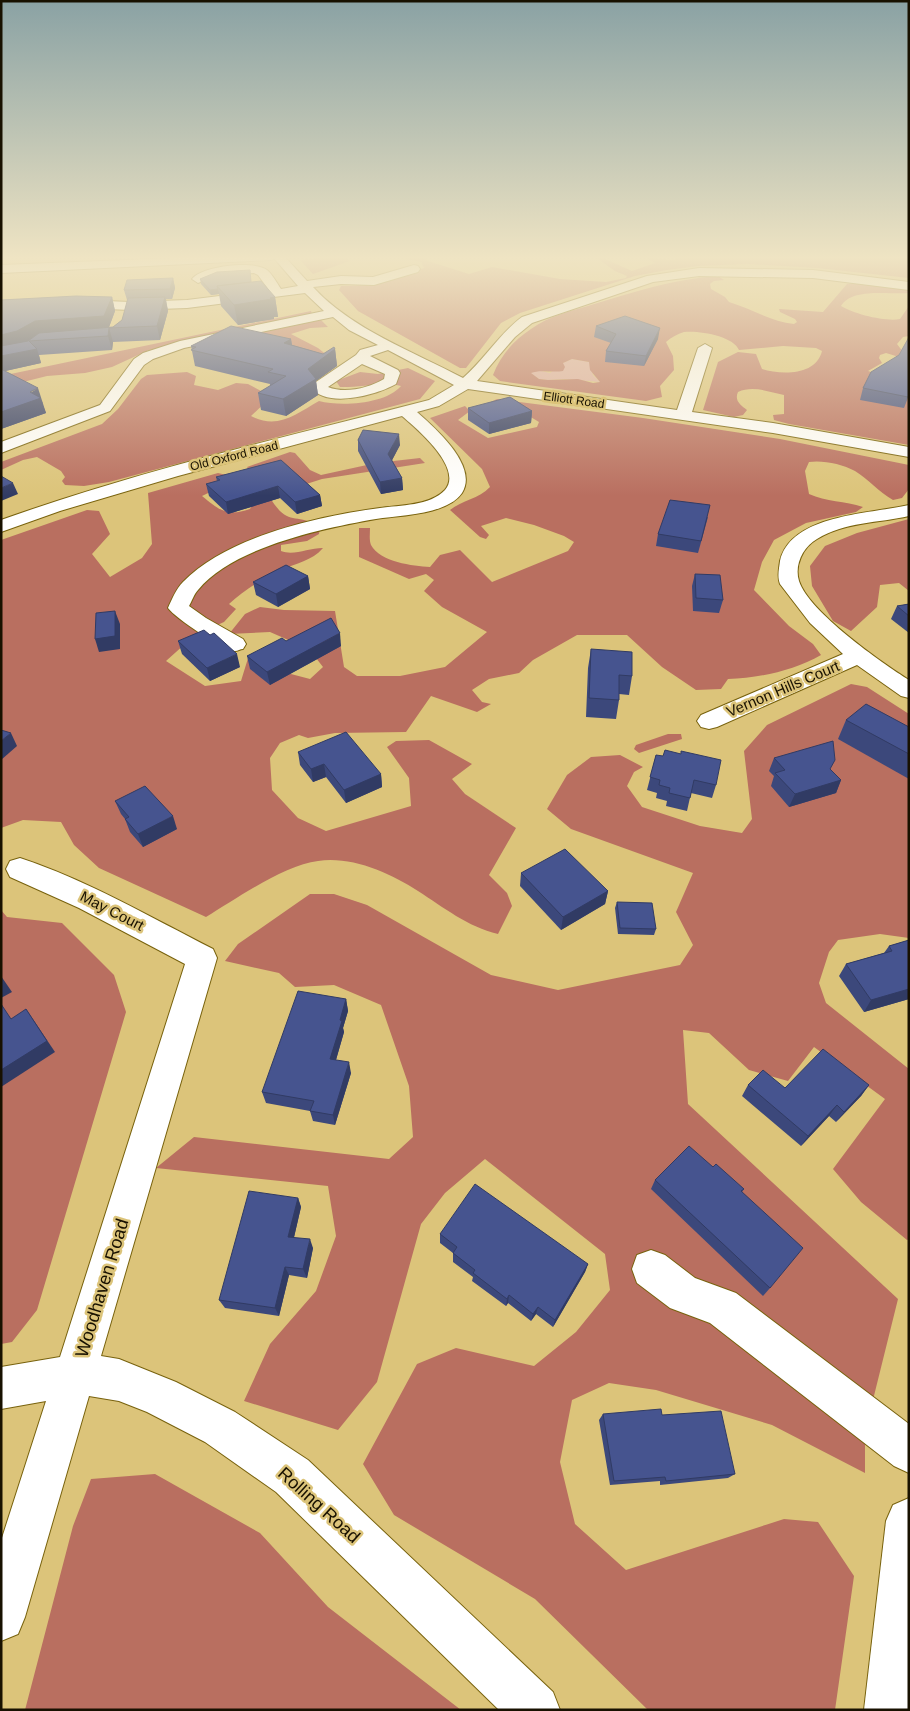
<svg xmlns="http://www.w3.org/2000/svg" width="910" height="1711" font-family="Helvetica,sans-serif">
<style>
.green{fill:#dcaaa0}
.forest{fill:#b96f60;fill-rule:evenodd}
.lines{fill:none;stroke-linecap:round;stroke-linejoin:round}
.minor-casing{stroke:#78620d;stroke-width:2}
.major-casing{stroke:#78620d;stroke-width:2}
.minor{fill:#fff;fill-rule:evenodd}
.major{fill:#fff;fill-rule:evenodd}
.wall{fill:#3c487b}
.shaded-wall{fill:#313b64}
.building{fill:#46548f;stroke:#313b64}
.labels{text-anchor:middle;stroke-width:5;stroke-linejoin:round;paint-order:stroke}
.far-street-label{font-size:12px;fill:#181100;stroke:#dcc47a}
.street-label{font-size:15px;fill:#181100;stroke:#dcc47a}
.near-street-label{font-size:18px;fill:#181100;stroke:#dcc47a}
</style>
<rect width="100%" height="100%" fill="#dcc47a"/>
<!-- green -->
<path class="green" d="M572,359L589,362L593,375L600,382L566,379L548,380L539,379L530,373L537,370L550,373L563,363Z"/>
<!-- forest -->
<g class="forest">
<path d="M330,257H345L350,261L313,274L300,260Z"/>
<path d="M397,257H423L428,261L469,274L492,267L560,279L606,282L626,278L627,276L615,271L595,257H601L632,271L655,263L645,257L671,260L684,257H909V278L817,268L748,264L698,266L667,270L635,276L520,313L501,323L466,368H460L358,311L339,290L341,286L376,285L424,268L421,262Z"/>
<path d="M718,276L724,280L714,281L710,284L711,289L725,297L729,302C750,308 771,322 794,324L797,322L795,319L780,312L779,309L823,312L847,284L855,283L909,290V293C891,295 852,287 841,306C854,314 886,322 900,319L909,306V336L903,337L897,344L909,360L886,353L880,355L879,358L882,363L868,371L909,383V445L789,424L774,420L773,415L784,414V395C769,392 753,385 738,392C734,401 741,405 747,410L743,415L734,417L703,410L718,362L738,352L756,354L762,369C781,375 816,376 822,351L816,348L783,346L739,350C734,336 698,330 684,332C677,334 672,337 666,342L673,356L674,370L660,386L662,397L646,401L507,382L500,381L493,375C500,356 514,340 531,329C549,316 571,311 591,305C633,292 674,279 718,276ZM572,359L589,362L590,370L600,382L593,383L578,379L548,380L539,379L531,373C540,369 552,373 563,371L565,367L563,363Z"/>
<path d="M311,311L312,314L149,350L112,367L85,373L47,376L11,385L1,376Z"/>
<path d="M321,320L328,327L310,328L291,334L318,348L328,356L215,342Z"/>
<path d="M408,368L435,381L420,399L109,482L84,486L65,485L62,481L65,477L61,471L37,457L23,460L1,470V462L102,424L118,409L141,379L147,375L187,372L196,376L194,385L218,390L236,383L248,384L263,392L269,399L251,416C278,430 296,414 319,401C341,407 386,404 401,386C386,381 357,388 340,387L336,381L360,372L378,374Z"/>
<path d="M497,399L643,418L780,439L909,465V489L902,498L893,500C879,492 868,479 855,471C842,464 823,460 809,462L805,471L809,494C826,502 845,501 863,507L856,512L806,523L774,540L762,562L754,590L789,626L813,644L821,655C793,671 759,678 728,679L721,689L696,690L662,667L627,635H577L533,660L519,673L489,679L472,690L482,702L491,704L477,712L431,696L406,732L335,733L308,738L299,735L280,743L270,758L272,790L298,818L326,831L411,806L409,778L387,747L396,741L429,740L472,764L452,779L465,794L516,828L489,875L507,893L512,906L498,934C468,927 443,907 418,891C390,873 352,856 318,861C284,865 236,899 206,917L99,868L74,845L61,822L23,820L1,828V540L87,510L99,511L110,534L92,554L110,577L142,558L152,544L148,493L218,473L239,478L202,496C219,510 227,517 250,509L262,487L247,467L290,452L295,453L310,470L321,475L376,463L420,458L425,463L322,479L269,496C288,528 294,512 320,526L319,534L307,541L281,545V551C294,556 308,548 323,548C312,561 296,563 281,570C263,578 244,590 229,604L236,609L224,622L195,635L166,661L205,686L241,681L249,655L268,668L310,679L323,667L309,649L270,632L229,634L245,614L260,607L284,610L335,611L344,667L357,676H400L445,667L487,632L442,607L424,591L434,580L426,574L409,579L359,557V528H370C370,533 369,540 371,545C380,562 413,566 430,567L440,555L460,550L492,582L568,551L574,542L564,536L534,525L506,518L481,526L489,535L486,539L480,537L450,510C462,500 479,499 490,487L482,469L430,418L465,406L470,411L458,420L488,438L537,427L539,422L519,410L480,407Z"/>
<path d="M909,519V591L899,583L880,585L877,607L851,631L833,621L812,586L810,566L825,546L857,533Z"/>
<path d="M851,684L867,687L909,714V938L880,934L838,940L829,952L819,983L826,1003L909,1069V1239L907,1240L861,1202L833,1169L885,1099L814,1047L788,1081L749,1070L709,1033L683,1030L688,1104L898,1299L865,1432V1473L772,1425L656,1390L609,1383L572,1400L560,1462L575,1524L626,1570L784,1519L818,1522L854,1576L835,1710H648L535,1599L394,1515L363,1464L417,1364L456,1348L534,1366L576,1332L610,1290L605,1254L485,1159L445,1193L421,1224L377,1382L338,1430L244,1401L270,1344L316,1291L336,1236L328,1186L156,1168L194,1137L389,1159L413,1137L409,1086L381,1005L334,985L295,987L279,973L225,961L238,944L310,894H334L367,905L491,975L558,990L680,965L693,945L676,912L693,873L571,829L547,809L567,775L591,757L620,755L643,767L634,772L627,786L642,807L700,826L742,833L752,819L744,751L767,725Z"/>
<path d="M668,734H681L682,739L639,753L634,749L636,745Z"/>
<path d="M1,910L7,917L62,923L114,975L126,1012L37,1310L12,1342L1,1344Z"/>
<path d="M155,1474L260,1533L328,1607L461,1710H25L73,1526L91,1479Z"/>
</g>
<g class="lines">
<defs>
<g id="minor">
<path d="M273,257H285L307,281L341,276L373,277L414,265L418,266L420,269L418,272L374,285L341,284L313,287C351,329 414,352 463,378C485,359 499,334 522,317L647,276L699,268L813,270L909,282V290L813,278L699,276L653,282L532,323L515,337L477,381L677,410L698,348L705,344L712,348L692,412L773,423L909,447V457L773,433L468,389L439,406L417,412C435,428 479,466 462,493C447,515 400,515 376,519C324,528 233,547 198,590C194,594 192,601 189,606L206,618L243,639L246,644L243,649C240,649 238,651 235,651C223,650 175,618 168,608C172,599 176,589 183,582C227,537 318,516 380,508C400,505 430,506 445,490C464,468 416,428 402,416L178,476L60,511L1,532V520C141,470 286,437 429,400L454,385L388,350L370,356L398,370L400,373L396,384C377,395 326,409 311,387L313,384L356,355L360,350L378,345L349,330L333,317L184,348L153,359L144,365L110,411L1,453V442L100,405L134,359L143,353L180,341L324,311L305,293L187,308L131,310L80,308L1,312V304L80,300L131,302L187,300L269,290L258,275L254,273L217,275L198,283L192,279C202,266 253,260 267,270C272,274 277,283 281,289L298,286ZM362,364L385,374L384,379C369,388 345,394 328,387Z"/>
<path d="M909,505V516C879,523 844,522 817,539C803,547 794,565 799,581C809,612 882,663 909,680V698L901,696L857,665L717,727L709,729L701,727L697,721L701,715L843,654L810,623L780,584C777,577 779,569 780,561C791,514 871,514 909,505Z"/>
<path d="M20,858C87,880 150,917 213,949L217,958L101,1356L119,1359L176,1382L235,1412L308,1460L553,1692L560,1710H499L276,1492L205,1442L147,1412L119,1401L89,1396L25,1617L18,1634L1,1641V1541L46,1401L1,1409V1367L60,1357L185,964L79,908L10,877L6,869L10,861Z"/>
<path d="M651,1250L665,1255L695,1278L736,1293L909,1424V1473L894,1466L710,1323L670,1308L637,1283L632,1269L637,1255Z"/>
<path d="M909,1498V1710H864L886,1521L893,1505Z"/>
</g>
<path id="major" d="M201,257H277L271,260L1,273V265Z"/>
</defs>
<!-- minor casing -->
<use href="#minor" class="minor-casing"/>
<!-- major casing -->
<use href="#major" class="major-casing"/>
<!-- minor -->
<use href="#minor" class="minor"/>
<!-- major -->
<use href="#major" class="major"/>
</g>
<!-- wall -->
<g class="wall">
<path d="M173,278L175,288L172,299H166L168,311L160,340L113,342L112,350L39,355L41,363L5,371L43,403H42L46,413L1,429V300L112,297L115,311L109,327H113L122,320L128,300H127L124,290Z"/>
<path d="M200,279L251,282L275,297L278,317H274V319L238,325L221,306L219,294L211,295L201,284Z"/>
<path d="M596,326L658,339L644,366L605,362L606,351L611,343L594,337Z"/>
<path d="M291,339L292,345L323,354L335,349L337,366L316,381L318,395L286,416L261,410L258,393L270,386V384L195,366L191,346Z"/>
<path d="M863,388L909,395L904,408L860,400Z"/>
<path d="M468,408L532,411L531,423L489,434L468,420Z"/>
<path d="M358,440L400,445L392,460L402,478L403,490L381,494L358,451Z"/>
<path d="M281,460L320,495L322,506L297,514L280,498L228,514L209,496L206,484L217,481L216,477Z"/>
<path d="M708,517L698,553L656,546L658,534Z"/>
<path d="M695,574L723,600L719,613L693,611L692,586Z"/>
<path d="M308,576L310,589L278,607L256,595L253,582Z"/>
<path d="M909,604V633L891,619L897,606Z"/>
<path d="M178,641L240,667L210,681L182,654Z"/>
<path d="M286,641L341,646L270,685L250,669L247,656Z"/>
<path d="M591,649L632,676L629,695L619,694V700L616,719L586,717L588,668Z"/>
<path d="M846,720L909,727V779L838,739Z"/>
<path d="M298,752L381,774L382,787L346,803L326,777L313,782L300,765Z"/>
<path d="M656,755L716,785L712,798L691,793L687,811L666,806L667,801L656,798L657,793L647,790Z"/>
<path d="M774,758L831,770L841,780L836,793L789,807L771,786L774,776L769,771Z"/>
<path d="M115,801L177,829L143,847L130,832L125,819L121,814Z"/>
<path d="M521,873L608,891L605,904L561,930L520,886Z"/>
<path d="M617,902L656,929L654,935L618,934L615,908Z"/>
<path d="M909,940V999L864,1012L839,976L846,964L884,953L889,946Z"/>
<path d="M346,999L348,1011L343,1028L344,1032L336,1060L351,1073L335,1125L313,1121L310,1111L266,1103L262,1092Z"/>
<path d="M748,1085L785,1088L869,1085L861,1096L836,1122L829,1116L801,1146L742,1096Z"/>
<path d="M713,1167L744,1189L742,1192L770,1288L763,1296L651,1189L655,1180Z"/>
<path d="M298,1198L301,1207L294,1237L313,1248L307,1278L289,1275L279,1316L225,1308L219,1300Z"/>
<path d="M440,1234L588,1264L585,1272L553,1327L536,1314L531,1321L508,1303L506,1306L472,1281L473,1277L453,1262V1253L440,1243Z"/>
<path d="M603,1414L662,1415L735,1474L728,1478L660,1485V1481L610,1485L599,1420Z"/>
</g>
<!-- shaded-wall -->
<g class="shaded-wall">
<path d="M173,278L175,288L172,299L170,289Z"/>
<path d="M218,289L219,294L211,295L210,290Z"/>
<path d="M112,297L115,311L108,330L40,335L21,345L1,350V335L35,321Z"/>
<path d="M165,297L168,311L160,340L157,326Z"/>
<path d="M275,297L278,317H274V319L238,325L234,305Z"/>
<path d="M109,328L113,342L112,350L108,336Z"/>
<path d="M660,328L658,339L644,366L646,356Z"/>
<path d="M291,339L293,355L284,343Z"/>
<path d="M37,349L41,363L1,372V356Z"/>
<path d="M335,349L337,366L316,381L318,395L286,416L283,399L308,369Z"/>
<path d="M38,388L46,413L1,429V412Z"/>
<path d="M532,411L531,423L489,434V423Z"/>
<path d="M399,434L400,445L389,466L388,454Z"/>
<path d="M402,478L403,490L381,494L380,482Z"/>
<path d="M13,483L18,494L1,501V488Z"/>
<path d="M278,486L280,498L228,514L226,502Z"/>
<path d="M320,495L322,506L297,514L295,502Z"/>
<path d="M308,576L310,589L278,607L276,594Z"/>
<path d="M115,611L120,624V649L99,652L95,639Z"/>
<path d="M340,633L341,646L270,685L267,672Z"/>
<path d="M237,654L240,667L210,681L207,668Z"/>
<path d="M11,733L17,746L1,760V741Z"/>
<path d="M324,764L326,777L313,782L311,769Z"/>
<path d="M381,774L382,787L346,803L344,790Z"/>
<path d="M841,780L836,793L789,807L795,794Z"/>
<path d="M173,816L177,829L143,847L138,834Z"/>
<path d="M608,891L605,904L561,930L563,917Z"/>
<path d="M1,976L12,992L1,998Z"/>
<path d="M909,989V999L864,1012L871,1000Z"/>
<path d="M346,999L348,1011L343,1028L344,1032L333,1070L330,1059Z"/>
<path d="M26,1009L55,1052L1,1087V1070Z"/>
<path d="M349,1062L351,1073L335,1125L333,1115Z"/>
<path d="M869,1085L861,1096L836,1122L844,1112Z"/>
<path d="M837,1105L829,1116L801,1146L808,1136Z"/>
<path d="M298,1198L301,1207L292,1246L288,1237Z"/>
<path d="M310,1239L313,1248L307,1278L303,1269Z"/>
<path d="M588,1264L585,1272L553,1327L555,1320Z"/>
<path d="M285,1267L289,1275L279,1316L275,1308Z"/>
<path d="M509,1295L508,1303L506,1306L507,1299Z"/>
<path d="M538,1307L536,1314L531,1321L533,1314Z"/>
</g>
<!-- building -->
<g class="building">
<path d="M250,270L251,282L217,286L218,289L210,290L200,279L217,272Z"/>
<path d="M173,278L170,289L124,290L127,280Z"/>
<path d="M261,281L275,297L270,298L272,299L234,305L217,286Z"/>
<path d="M76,296L112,297L104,316L35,321L17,331L1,335V300Z"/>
<path d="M165,297L157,326L109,328L108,336L29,341L37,349L1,356V346L28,341L39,333L113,327L122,320L128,298Z"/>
<path d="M625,316L660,328L646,356L606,351L616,334L596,326Z"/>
<path d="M231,326L291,339L284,343L323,354L334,347L335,349L308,369L316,379L283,399L258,393L286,376L268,372L273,369L191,350L196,347L191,346Z"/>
<path d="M909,337V394L908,397L863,388L871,372L899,355Z"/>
<path d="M1,369L38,388L30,392L41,398L1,412Z"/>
<path d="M510,397L532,411L489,423L468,408Z"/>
<path d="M363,430L399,434L388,454L402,478L380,482L358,440Z"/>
<path d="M281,460L320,495L295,502L278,486L226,502L206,484L220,480L216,477Z"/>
<path d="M1,476L13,483L1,488Z"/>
<path d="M670,500L710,505L701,541L658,534Z"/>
<path d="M286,565L308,576L276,594L253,582Z"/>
<path d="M695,574L720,575L723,600L696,598Z"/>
<path d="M909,604V616L897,606Z"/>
<path d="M115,611V636L95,639L96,613Z"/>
<path d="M331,618L340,633L267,672L247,656L282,638L286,641Z"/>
<path d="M204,630L210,635L214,633L237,654L207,668L178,641Z"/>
<path d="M591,649L632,652V676L619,675V700L589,698Z"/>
<path d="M866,704L909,727V754L846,720Z"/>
<path d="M1,730L11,733L1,741Z"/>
<path d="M346,732L381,774L344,790L324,764L311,769L298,752Z"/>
<path d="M833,741L835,760L830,769L841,780L795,794L775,773L785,770L774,758Z"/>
<path d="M665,750L681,754V751L721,760L716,785L694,780L690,798L669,793L670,788L659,785L660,780L650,777L656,755L663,756Z"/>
<path d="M145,786L173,816L138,834L125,819L129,817L115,801Z"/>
<path d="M565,849L608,891L563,917L521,873Z"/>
<path d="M617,902L652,903L656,929L620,928Z"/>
<path d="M909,940V989L871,1000L846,964L892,951L889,946Z"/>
<path d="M298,991L346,999L340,1020L342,1021L330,1059L349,1062L333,1115L310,1111L314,1101L262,1092Z"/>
<path d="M1,1004L11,1019L26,1009L47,1041L1,1070Z"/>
<path d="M823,1049L869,1085L844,1112L837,1105L808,1136L748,1085L763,1070L785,1088Z"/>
<path d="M689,1146L713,1167L716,1164L744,1189L741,1191L803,1248L770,1288L655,1180Z"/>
<path d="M475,1184L588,1264L555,1320L538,1307L533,1314L509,1295L507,1299L473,1273L475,1270L453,1253L457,1247L440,1234Z"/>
<path d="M249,1191L298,1198L288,1237L310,1239L303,1269L285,1267L275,1308L219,1300Z"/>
<path d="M661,1409L662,1415L721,1411L735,1474L666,1481L665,1477L614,1481L603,1414Z"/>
</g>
<!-- sky -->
<linearGradient id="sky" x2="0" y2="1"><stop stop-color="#8aa2a4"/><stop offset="0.52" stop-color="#efe4c3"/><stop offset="1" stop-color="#efe4c3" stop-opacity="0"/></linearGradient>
<rect width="910" height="496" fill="url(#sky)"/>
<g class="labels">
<!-- far-street labels -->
<g class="far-street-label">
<text transform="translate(574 400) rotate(8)" y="4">Elliott Road</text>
<text transform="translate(234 456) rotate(-14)" y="4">Old Oxford Road</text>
</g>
<!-- street labels -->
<g class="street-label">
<text transform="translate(783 689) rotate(-23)" y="5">Vernon Hills Court</text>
<text transform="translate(112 911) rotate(27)" y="5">May Court</text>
</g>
<!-- near-street labels -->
<g class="near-street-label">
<text transform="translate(102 1288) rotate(-73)" y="6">Woodhaven Road</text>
<text transform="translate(319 1505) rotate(42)" y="6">Rolling Road</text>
</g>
</g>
<!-- border -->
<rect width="910" height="1711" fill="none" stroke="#181100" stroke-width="5"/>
</svg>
